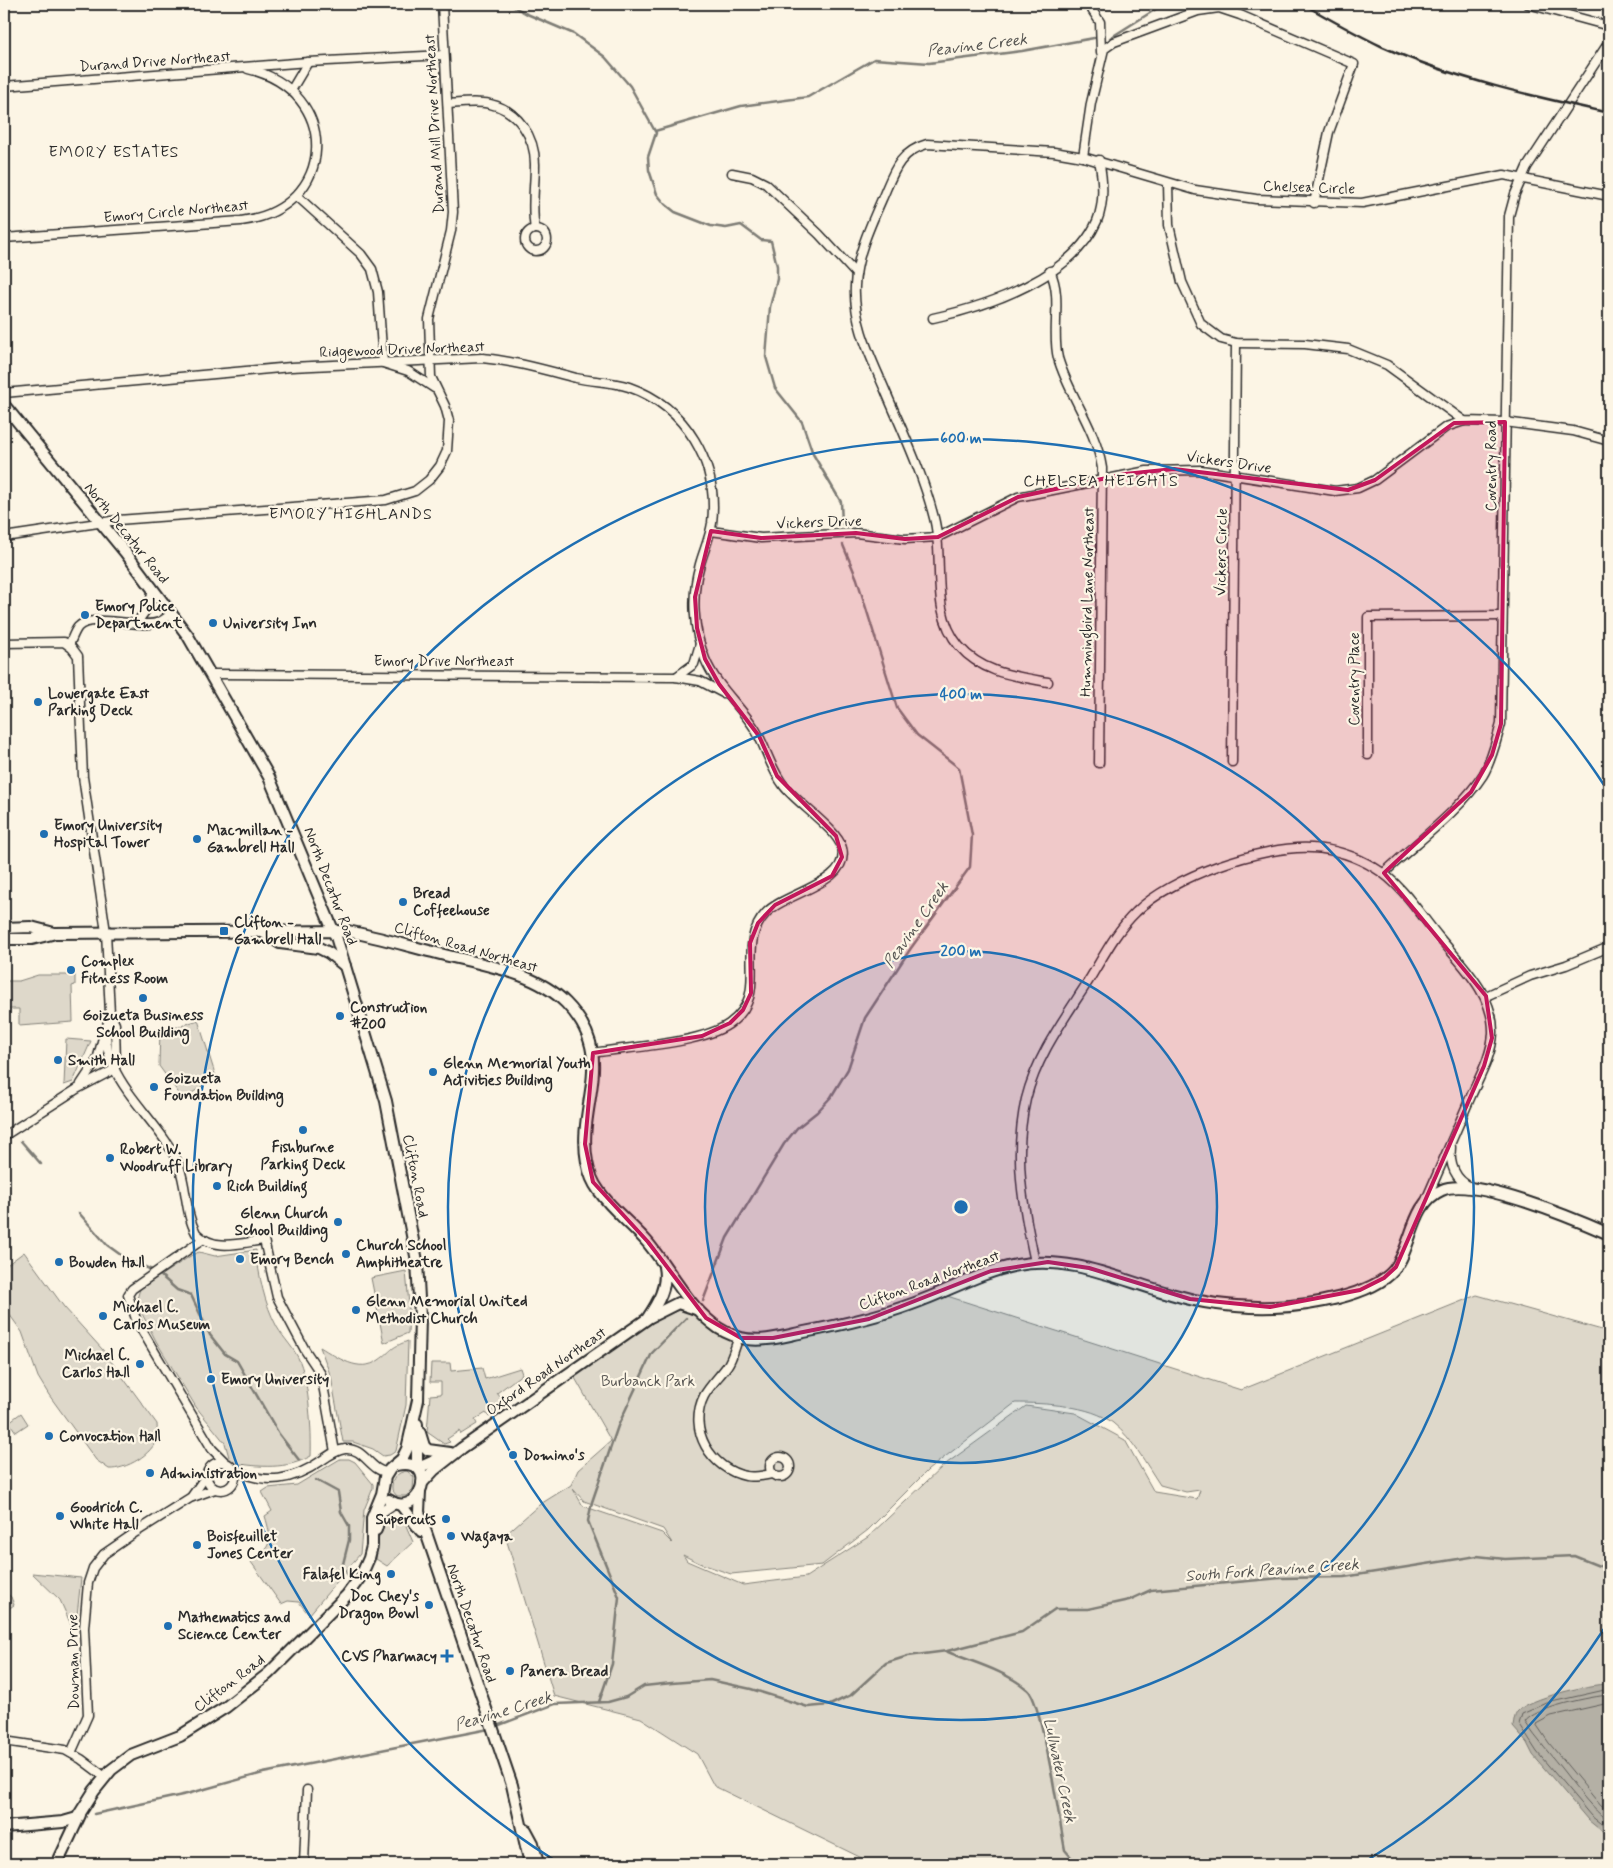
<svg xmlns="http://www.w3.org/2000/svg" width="1613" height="1868" font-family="Mynerve,sans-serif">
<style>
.green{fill:#ded8ca;stroke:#84827a;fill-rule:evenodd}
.water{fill:#b4b0a5;stroke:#7d7b74}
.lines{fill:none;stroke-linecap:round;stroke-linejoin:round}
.shore{stroke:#62605c;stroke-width:1}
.stream{stroke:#7d7b74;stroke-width:2.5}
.street-casing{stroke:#2b2b2b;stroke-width:11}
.secondary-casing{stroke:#2b2b2b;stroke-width:14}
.street{stroke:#fcf5e5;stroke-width:8}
.secondary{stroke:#fcf5e5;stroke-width:10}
.rail{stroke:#2b2b2b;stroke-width:2.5}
.marked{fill:#c2185b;fill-opacity:0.2;stroke:#c2185b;stroke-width:4;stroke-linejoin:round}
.ring{fill:none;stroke:#1f6fb2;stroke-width:2.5}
.poi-dot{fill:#1f6fb2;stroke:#fcf5e5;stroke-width:2}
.labels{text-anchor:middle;stroke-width:4.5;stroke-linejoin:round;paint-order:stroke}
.street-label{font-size:15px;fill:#2b2b2b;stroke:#fcf5e5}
.poi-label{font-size:15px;font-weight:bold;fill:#2b2b2b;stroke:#fcf5e5;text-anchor:start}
.park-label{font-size:15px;fill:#585653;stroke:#fcf5e5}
.water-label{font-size:16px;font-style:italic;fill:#545350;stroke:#fcf5e5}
.neighbourhood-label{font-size:16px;letter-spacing:1px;fill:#2b2b2b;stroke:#fcf5e5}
.centre{fill:#1f6fb2;stroke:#fcf5e5;stroke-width:2.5}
.ring-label{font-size:15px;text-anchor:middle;font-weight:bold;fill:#1f6fb2;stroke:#fcf5e5;stroke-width:4.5;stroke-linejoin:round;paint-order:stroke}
</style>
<rect width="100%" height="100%" fill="#fcf5e5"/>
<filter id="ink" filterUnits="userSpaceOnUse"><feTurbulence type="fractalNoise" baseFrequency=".02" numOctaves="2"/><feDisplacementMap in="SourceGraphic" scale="10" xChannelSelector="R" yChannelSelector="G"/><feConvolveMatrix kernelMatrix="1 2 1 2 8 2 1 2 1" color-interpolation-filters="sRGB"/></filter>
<g filter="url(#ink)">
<!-- green -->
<g class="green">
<path d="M38,975H75V985L72,986L73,1022L19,1026V1009H4V981H19Z"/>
<path d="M198,1020L216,1077L183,1099L159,1066L160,1029L178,1027Z"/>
<path d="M66,1039L91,1041L73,1082L64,1085Z"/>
<path d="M256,1250C259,1276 264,1303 277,1327C284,1339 295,1349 300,1362C309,1384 312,1432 311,1456C286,1470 260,1467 233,1463L229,1457L225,1443L196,1407L156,1341L136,1302L140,1289L192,1255L199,1252L215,1256Z"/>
<path d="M24,1252L64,1307L102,1349L157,1424C157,1428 158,1433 157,1437C154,1454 125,1470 109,1469L96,1460L49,1395L38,1377L22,1332L4,1307V1267Z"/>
<path d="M406,1271L409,1305L408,1333L384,1343L371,1278Z"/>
<path d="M944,1295L1241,1390L1477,1295L1609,1332V1864H874L714,1786L697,1754L641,1718L554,1696L505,1535L539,1505L571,1485L578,1470L611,1441L571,1371L674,1309L684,1307L725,1330L771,1335L854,1324ZM1015,1403C1043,1403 1091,1405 1113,1423C1133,1439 1146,1464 1160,1485L1186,1492L1200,1490L1197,1499L1154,1492L1125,1440L1075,1413L1026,1406L943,1466L868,1537L806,1577L743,1585L687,1561L683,1555L699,1563L731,1574L822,1565L868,1530L928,1470ZM573,1489L584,1501L663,1529L672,1543L662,1533L583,1506Z"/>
<path d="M408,1341L406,1405L396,1451L390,1455L383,1456L373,1449L353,1442H343L331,1377L320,1347C337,1357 359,1374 379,1360C393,1350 389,1348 408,1341Z"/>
<path d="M431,1363H450L451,1371L482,1368L485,1379L520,1368L522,1374L497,1393L506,1405L489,1417L486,1413L475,1420L477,1424L461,1434L459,1431L447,1439L450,1442L444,1444L427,1432L430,1395L441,1394V1382H430Z"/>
<path d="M21,1413L28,1424L16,1432L9,1422Z"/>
<path d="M340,1459H349L355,1462L373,1484V1488L364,1510L360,1554L309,1615L299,1602L288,1601L281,1604L251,1562C273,1547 272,1539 265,1516L272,1511L262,1492L268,1488L297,1485Z"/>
<path d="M407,1471L414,1477L413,1489L406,1496H397L392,1490C391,1479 397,1472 407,1471Z"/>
<path d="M384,1516L404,1521L413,1542L387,1566L376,1559L380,1527Z"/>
<path d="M32,1573L81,1578L76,1625L72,1627L60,1600Z"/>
<path d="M4,1591L11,1597L14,1605L4,1612Z"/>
</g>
<!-- water -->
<path class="water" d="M1609,1684V1837L1588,1820L1533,1755L1527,1743L1513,1727C1514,1721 1514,1717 1517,1712C1528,1698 1591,1684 1609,1684Z"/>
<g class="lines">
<!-- shore -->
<g class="shore">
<path d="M1609,1689L1547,1703L1522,1714L1519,1724L1537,1752L1591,1816L1609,1830"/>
<path d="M1609,1695C1593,1696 1533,1708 1525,1722C1537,1740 1552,1756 1565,1773C1579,1791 1591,1808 1609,1822"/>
<path d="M1609,1703L1551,1716L1536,1724L1549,1743L1601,1806L1609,1812"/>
</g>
<!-- stream -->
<g class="stream">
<path d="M509,4L527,14L574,34L605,57L630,86L656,133L648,157L649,170L657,194L665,204L675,212L711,226L726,228L741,225L761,240L771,241L777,266V279L770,307L766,357L775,388L802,422L813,454L841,502L842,524"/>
<path d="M1110,38L1164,4"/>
<path d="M655,131L741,106L808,97L874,59L929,63L1022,51L1094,38"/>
<path d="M21,1141L41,1164"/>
<path d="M79,1213L107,1245L125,1258L154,1271"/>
<path d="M159,1274L177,1290L191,1295L210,1335L225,1354L237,1361L279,1434L299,1460"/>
<path d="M703,1301L727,1238L784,1144L797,1128L817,1112L831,1097L848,1069L865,1018L911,948L970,867L972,835L959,768L917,735L897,708L857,579L843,545"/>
<path d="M316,1480L338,1492L341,1512L349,1526V1540L342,1568L349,1576"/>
<path d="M948,1652C975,1663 1006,1671 1028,1690C1042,1702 1060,1824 1065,1850L1077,1864"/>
<path d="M599,1702L612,1664L619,1597L588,1521L592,1502L618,1426L652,1353L686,1318"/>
<path d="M494,1727L555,1704L608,1702L626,1697L644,1686L672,1683L710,1680L751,1689L808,1707L830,1705L851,1695L886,1663L908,1656L947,1651L1022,1632L1055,1609H1088L1129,1600L1151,1590L1280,1578L1344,1577L1477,1556L1505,1559L1574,1556L1599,1566L1609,1567"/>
<path d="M94,1814L187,1794L263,1773L489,1729"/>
</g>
<defs>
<g id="street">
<path d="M1088,4L1100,22L1101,52"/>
<path d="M1528,4L1609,26"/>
<path d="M4,86L308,62L444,55"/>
<path d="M292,89L308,62"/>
<path d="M448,104C462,103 477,101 490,104C518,110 535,137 535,164C535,186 531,207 535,229"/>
<path d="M1083,157L1091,103L1104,49L1114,42L1198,11L1219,8L1240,15L1354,64L1329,132L1314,203"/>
<path d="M732,173L752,177L766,184L819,234L856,274"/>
<path d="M1168,183L1169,225L1182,282L1201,324L1221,339L1236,343L1305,344L1348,349L1387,365L1464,421L1505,422L1535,426L1573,431L1609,441"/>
<path d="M297,196L361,254L372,269L378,292L383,363L408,371L434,388"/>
<circle cx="536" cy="240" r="11"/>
<path d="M4,238L241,221C338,209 342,91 248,69"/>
<path d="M1050,271C1063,297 1051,330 1058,358C1069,396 1096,428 1102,468L1099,763"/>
<path d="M933,318C988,306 1073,277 1097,221C1105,202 1103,180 1099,160"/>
<path d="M4,393L291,367L482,358C514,361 545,370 576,378C594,382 612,381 629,387C686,407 719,463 712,523C710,537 704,550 700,564C691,595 693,629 705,659C716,686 739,704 755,729C766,747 770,768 784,786C797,803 838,830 842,848C851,883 784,893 766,913C733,948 773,993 729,1024C700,1044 629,1047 593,1053"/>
<path d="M711,531L761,538L856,533L905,539L938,537L1018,497L1147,471L1201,470L1335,491L1358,488L1375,480L1446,427L1464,421"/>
<path d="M4,537L118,520L386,500L415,491L429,480L440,466L447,451L449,421L445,406L431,377L429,319L451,231L453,212L442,4"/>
<path d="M137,622C146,611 153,602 152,587"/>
<path d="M4,643L64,642L72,648L78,656L83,777L106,932L110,1014C89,1074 161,1117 179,1166C187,1188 185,1213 196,1233C214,1252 240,1243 264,1240L277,1297L305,1350L321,1374L335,1452"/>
<path d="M69,645C72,639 74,632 78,627C92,612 142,630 159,622C164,620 168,616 172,613"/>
<path d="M211,674L676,677L700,681L723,693"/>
<path d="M676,677L694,664L700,644"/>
<path d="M1048,682C1014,676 982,673 959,646C929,610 945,559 934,518C923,474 903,432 885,390C871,357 853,323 855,286C856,257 870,226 882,199C893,174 898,152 927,144L1054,152L1083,157L1195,190L1256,199L1362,203L1504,175L1609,196"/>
<path d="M1368,755V617L1502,616"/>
<path d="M1232,762L1236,343"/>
<path d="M1384,873C1415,843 1459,812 1483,775C1492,760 1496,741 1501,724L1509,216L1515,194L1527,167L1609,42"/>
<path d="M1486,996L1530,976L1566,965L1609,947"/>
<path d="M110,1014L115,1024L116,1064"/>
<path d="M81,1084L97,1060L104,1034"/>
<path d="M4,1136L77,1089L115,1069"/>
<path d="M1451,1147C1449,1164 1455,1180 1471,1187"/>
<path d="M202,1240L132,1289L128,1295L137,1322L212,1449L224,1461"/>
<path d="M1035,1262C1023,1207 1013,1155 1026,1099C1037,1055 1065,1018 1089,980C1103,957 1116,931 1136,912C1171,877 1262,845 1312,848C1334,849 1357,857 1375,868C1401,883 1420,914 1438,936C1461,964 1494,994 1493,1033C1492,1055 1480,1076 1471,1096C1456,1131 1441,1166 1426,1200"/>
<path d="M739,1337C735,1346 733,1358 727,1366C720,1376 710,1385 704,1396C687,1430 711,1469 746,1476C754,1478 765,1475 773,1474"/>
<circle cx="780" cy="1467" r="10"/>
<circle cx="221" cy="1476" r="14"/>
<path d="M234,1470C267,1485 292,1481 321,1461C328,1456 336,1450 345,1449C364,1447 370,1471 387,1472"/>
<path d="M192,1496L206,1476"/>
<path d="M4,1741L65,1750L81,1759L105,1777"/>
<path d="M71,1753L88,1715L84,1628L88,1583L93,1568L104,1554L136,1532L190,1498L215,1489"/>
<path d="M304,1864L307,1790"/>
</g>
<g id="secondary">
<path d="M4,405L125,552L188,636L269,777L335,935"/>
<path d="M4,928L31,927L54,933L348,931C377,937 405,945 433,952C476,964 534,970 566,1003C619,1057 576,1104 587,1162C589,1173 593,1183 599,1191C613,1211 633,1225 648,1243C670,1270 686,1303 713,1324C721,1331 731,1335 741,1338C762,1343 784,1336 804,1332C841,1325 877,1317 912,1304C947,1292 980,1272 1017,1265C1071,1255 1120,1280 1171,1294C1204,1304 1240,1308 1274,1307C1307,1306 1372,1296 1394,1270C1413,1246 1411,1203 1442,1190C1473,1176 1577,1220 1609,1234"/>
<path d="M261,931L280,943L319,948L329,953L345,966"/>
<path d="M4,939H32L52,934"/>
<path d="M650,1317L678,1303L696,1309"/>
<path d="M420,1433L424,1446L428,1450L450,1453"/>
<path d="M417,1467V1424"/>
<path d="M418,1468L443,1457"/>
<path d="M422,1483L434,1470L462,1448L647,1319C658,1303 668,1286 664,1267"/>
<path d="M420,1491L419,1512L512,1785L530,1864"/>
<path d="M389,1500C420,1522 442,1455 396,1465"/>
<path d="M401,1505L421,1531"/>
<path d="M376,1530L381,1512L394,1503"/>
<path d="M4,1827L63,1822L77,1818L94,1791L111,1770L131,1755L180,1736L226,1707L268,1674L347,1595L361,1576L369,1558L372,1546V1518L382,1494L385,1477L390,1469L402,1459L407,1449L418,1400L420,1317L417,1261L386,1101L334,930H329"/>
<path d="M526,1830L533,1843L538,1864"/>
<path d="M57,1864L80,1815"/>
</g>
</defs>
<!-- street casing -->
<use href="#street" class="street-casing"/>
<!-- secondary casing -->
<use href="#secondary" class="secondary-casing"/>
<!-- street -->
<use href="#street" class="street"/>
<!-- secondary -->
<use href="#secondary" class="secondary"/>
<!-- rail -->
<path class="rail" d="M1303,4C1329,19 1356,34 1383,47C1455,79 1532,96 1609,113"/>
</g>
</g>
<!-- marked area -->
<path class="marked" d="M1505,422L1501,724L1492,755L1471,792L1384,873L1486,996L1492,1038L1484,1066L1396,1267L1384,1278L1360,1290L1270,1307L1190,1299L1089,1268L1048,1262L991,1271L869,1319L773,1338H741L706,1318L648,1242L593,1182L585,1144L593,1053L702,1036L730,1023L743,1010L751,993L750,943L758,923L775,905L832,876L842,857L836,836L777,776L759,736L719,684L705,659L697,628L695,597L711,531L761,538L856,533L905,539L938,537L1018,497L1125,474L1174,469L1348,490L1375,480L1454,423Z"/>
<!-- distance rings -->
<circle cx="961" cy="1207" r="256" fill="#1f6fb2" fill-opacity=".12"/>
<g class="ring">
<circle cx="961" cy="1207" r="256"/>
<circle cx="961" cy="1207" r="513"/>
<path d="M1606 1626A769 769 0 0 1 1363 1863M559 1863A769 769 0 1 1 1606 788"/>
</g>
<!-- markers -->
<g class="poi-dot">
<circle cx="85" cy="615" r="5"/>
<circle cx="213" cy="623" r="5"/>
<circle cx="38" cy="702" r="5"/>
<circle cx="44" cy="834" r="5"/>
<circle cx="197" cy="839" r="5"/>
<circle cx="403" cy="902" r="5"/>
<rect x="219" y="926" width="10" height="10" rx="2.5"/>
<circle cx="71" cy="970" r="5"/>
<circle cx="143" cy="998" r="5"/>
<circle cx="340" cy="1016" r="5"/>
<circle cx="58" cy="1060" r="5"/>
<circle cx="433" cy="1072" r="5"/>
<circle cx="154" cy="1087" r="5"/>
<circle cx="303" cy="1130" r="5"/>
<circle cx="110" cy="1158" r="5"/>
<circle cx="217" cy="1186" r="5"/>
<circle cx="338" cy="1222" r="5"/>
<circle cx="346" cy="1254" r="5"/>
<circle cx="240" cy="1259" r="5"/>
<circle cx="59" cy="1262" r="5"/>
<circle cx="356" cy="1310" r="5"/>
<circle cx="103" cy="1316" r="5"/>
<circle cx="140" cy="1364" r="5"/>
<circle cx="211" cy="1379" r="5"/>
<circle cx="49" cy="1436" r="5"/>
<circle cx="513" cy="1455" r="5"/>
<circle cx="150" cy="1473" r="5"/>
<circle cx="60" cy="1516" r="5"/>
<circle cx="446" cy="1519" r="5"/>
<circle cx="451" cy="1536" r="5"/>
<circle cx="197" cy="1545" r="5"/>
<circle cx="391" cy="1574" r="5"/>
<circle cx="429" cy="1605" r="5"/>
<circle cx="168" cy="1626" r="5"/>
<path d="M444.5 1648.5h5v5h5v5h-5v5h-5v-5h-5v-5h5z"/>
<circle cx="510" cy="1671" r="5"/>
</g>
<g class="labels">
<!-- street labels -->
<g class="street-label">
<text transform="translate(155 61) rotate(-4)" y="5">Durand Drive Northeast</text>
<text transform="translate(434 124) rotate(-93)" y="5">Durand Mill Drive Northeast</text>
<text transform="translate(1309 187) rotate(2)" y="5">Chelsea Circle</text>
<text transform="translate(176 211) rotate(-5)" y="5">Emory Circle Northeast</text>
<text transform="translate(402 349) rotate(-2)" y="5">Ridgewood Drive Northeast</text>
<text transform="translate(1229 462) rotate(8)" y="5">Vickers Drive</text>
<text transform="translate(1491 466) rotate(-90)" y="5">Coventry Road</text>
<text transform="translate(819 522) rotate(-2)" y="5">Vickers Drive</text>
<text transform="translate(127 533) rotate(51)" y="5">North Decatur Road</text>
<text transform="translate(1221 552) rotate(-89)" y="5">Vickers Circle</text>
<text transform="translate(1087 602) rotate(-89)" y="5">Hummingbird Lane Northeast</text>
<text x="444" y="666">Emory Drive Northeast</text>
<text transform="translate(1354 679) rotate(-90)" y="5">Coventry Place</text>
<text transform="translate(331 886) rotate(69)" y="5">North Decatur Road</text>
<text transform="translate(466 947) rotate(16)" y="5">Clifton Road Northeast</text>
<text transform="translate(416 1176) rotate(79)" y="5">Clifton Road</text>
<text transform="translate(929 1280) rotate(-20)" y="5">Clifton Road Northeast</text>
<text transform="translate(546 1371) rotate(-35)" y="5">Oxford Road Northeast</text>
<text transform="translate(472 1623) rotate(71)" y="5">North Decatur Road</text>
<text transform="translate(73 1662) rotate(-91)" y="5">Dowman Drive</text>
<text transform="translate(229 1683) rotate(-37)" y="5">Clifton Road</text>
</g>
<!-- poi labels -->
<g class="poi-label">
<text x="95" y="611">Emory Police<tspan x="95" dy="17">Department</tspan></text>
<text x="223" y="628">University Inn</text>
<text x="48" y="698">Lowergate East<tspan x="48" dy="17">Parking Deck</tspan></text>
<text x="54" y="830">Emory University<tspan x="54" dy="17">Hospital Tower</tspan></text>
<text x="207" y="835">Macmillan -<tspan x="207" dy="17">Gambrell Hall</tspan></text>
<text x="413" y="898">Bread<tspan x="413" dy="17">Coffeehouse</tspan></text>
<text x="234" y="927">Clifton -<tspan x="234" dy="17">Gambrell Hall</tspan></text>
<text x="81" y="966">Complex<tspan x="81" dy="17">Fitness Room</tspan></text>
<text x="350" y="1012">Construction<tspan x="350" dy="17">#200</tspan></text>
<text x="143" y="1020" text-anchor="middle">Goizueta Business<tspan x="143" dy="17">School Building</tspan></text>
<text x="68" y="1065">Smith Hall</text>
<text x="443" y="1068">Glenn Memorial Youth<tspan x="443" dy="17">Activities Building</tspan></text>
<text x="164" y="1083">Goizueta<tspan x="164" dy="17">Foundation Building</tspan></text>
<text x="303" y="1152" text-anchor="middle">Fishburne<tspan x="303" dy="17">Parking Deck</tspan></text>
<text x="120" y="1154">Robert W.<tspan x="120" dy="17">Woodruff Library</tspan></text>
<text x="227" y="1191">Rich Building</text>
<text x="328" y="1218" text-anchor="end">Glenn Church<tspan x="328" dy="17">School Building</tspan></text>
<text x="356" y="1250">Church School<tspan x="356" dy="17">Amphitheatre</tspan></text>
<text x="250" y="1264">Emory Bench</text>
<text x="69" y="1267">Bowden Hall</text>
<text x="366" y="1306">Glenn Memorial United<tspan x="366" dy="17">Methodist Church</tspan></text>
<text x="113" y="1312">Michael C.<tspan x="113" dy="17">Carlos Museum</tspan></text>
<text x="130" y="1360" text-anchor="end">Michael C.<tspan x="130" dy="17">Carlos Hall</tspan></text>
<text x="221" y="1384">Emory University</text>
<text x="59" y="1441">Convocation Hall</text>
<text x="523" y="1460">Domino's</text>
<text x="160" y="1478">Administration</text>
<text x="70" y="1512">Goodrich C.<tspan x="70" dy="17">White Hall</tspan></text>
<text x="436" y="1524" text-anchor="end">Supercuts</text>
<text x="207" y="1541">Boisfeuillet<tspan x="207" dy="17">Jones Center</tspan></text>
<text x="461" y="1541">Wagaya</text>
<text x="381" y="1579" text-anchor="end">Falafel King</text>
<text x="419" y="1601" text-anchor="end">Doc Chey's<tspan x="419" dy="17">Dragon Bowl</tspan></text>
<text x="178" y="1622">Mathematics and<tspan x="178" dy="17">Science Center</tspan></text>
<text x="437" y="1661" text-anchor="end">CVS Pharmacy</text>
<text x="520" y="1676">Panera Bread</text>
</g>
<!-- park labels -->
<g class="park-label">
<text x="648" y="1386">Burbanck Park</text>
</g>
<!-- water labels -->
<g class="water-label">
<text transform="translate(977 44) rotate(-7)" y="6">Peavine Creek</text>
<text transform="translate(915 924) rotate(-55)" y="6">Peavine Creek</text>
<text transform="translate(1272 1569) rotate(-4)" y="6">South Fork Peavine Creek</text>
<text transform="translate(503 1710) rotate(-17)" y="6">Peavine Creek</text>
<text transform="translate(1061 1770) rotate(78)" y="6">Lullwater Creek</text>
</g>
<!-- neighbourhood labels -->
<g class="neighbourhood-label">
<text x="114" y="157">EMORY ESTATES</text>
<text x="1101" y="486">CHELSEA HEIGHTS</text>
<text x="351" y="519">EMORY HIGHLANDS</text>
</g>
</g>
<circle cx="961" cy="1207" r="8" class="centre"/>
<g class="ring-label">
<text x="961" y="443">600 m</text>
<text x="961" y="699">400 m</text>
<text x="961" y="956">200 m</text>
</g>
<!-- margin -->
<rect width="1613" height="1868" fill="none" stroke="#fcf5e5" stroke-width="20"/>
<rect x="10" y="10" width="1593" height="1848" fill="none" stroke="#2b2b2b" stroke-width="2" filter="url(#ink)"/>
</svg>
